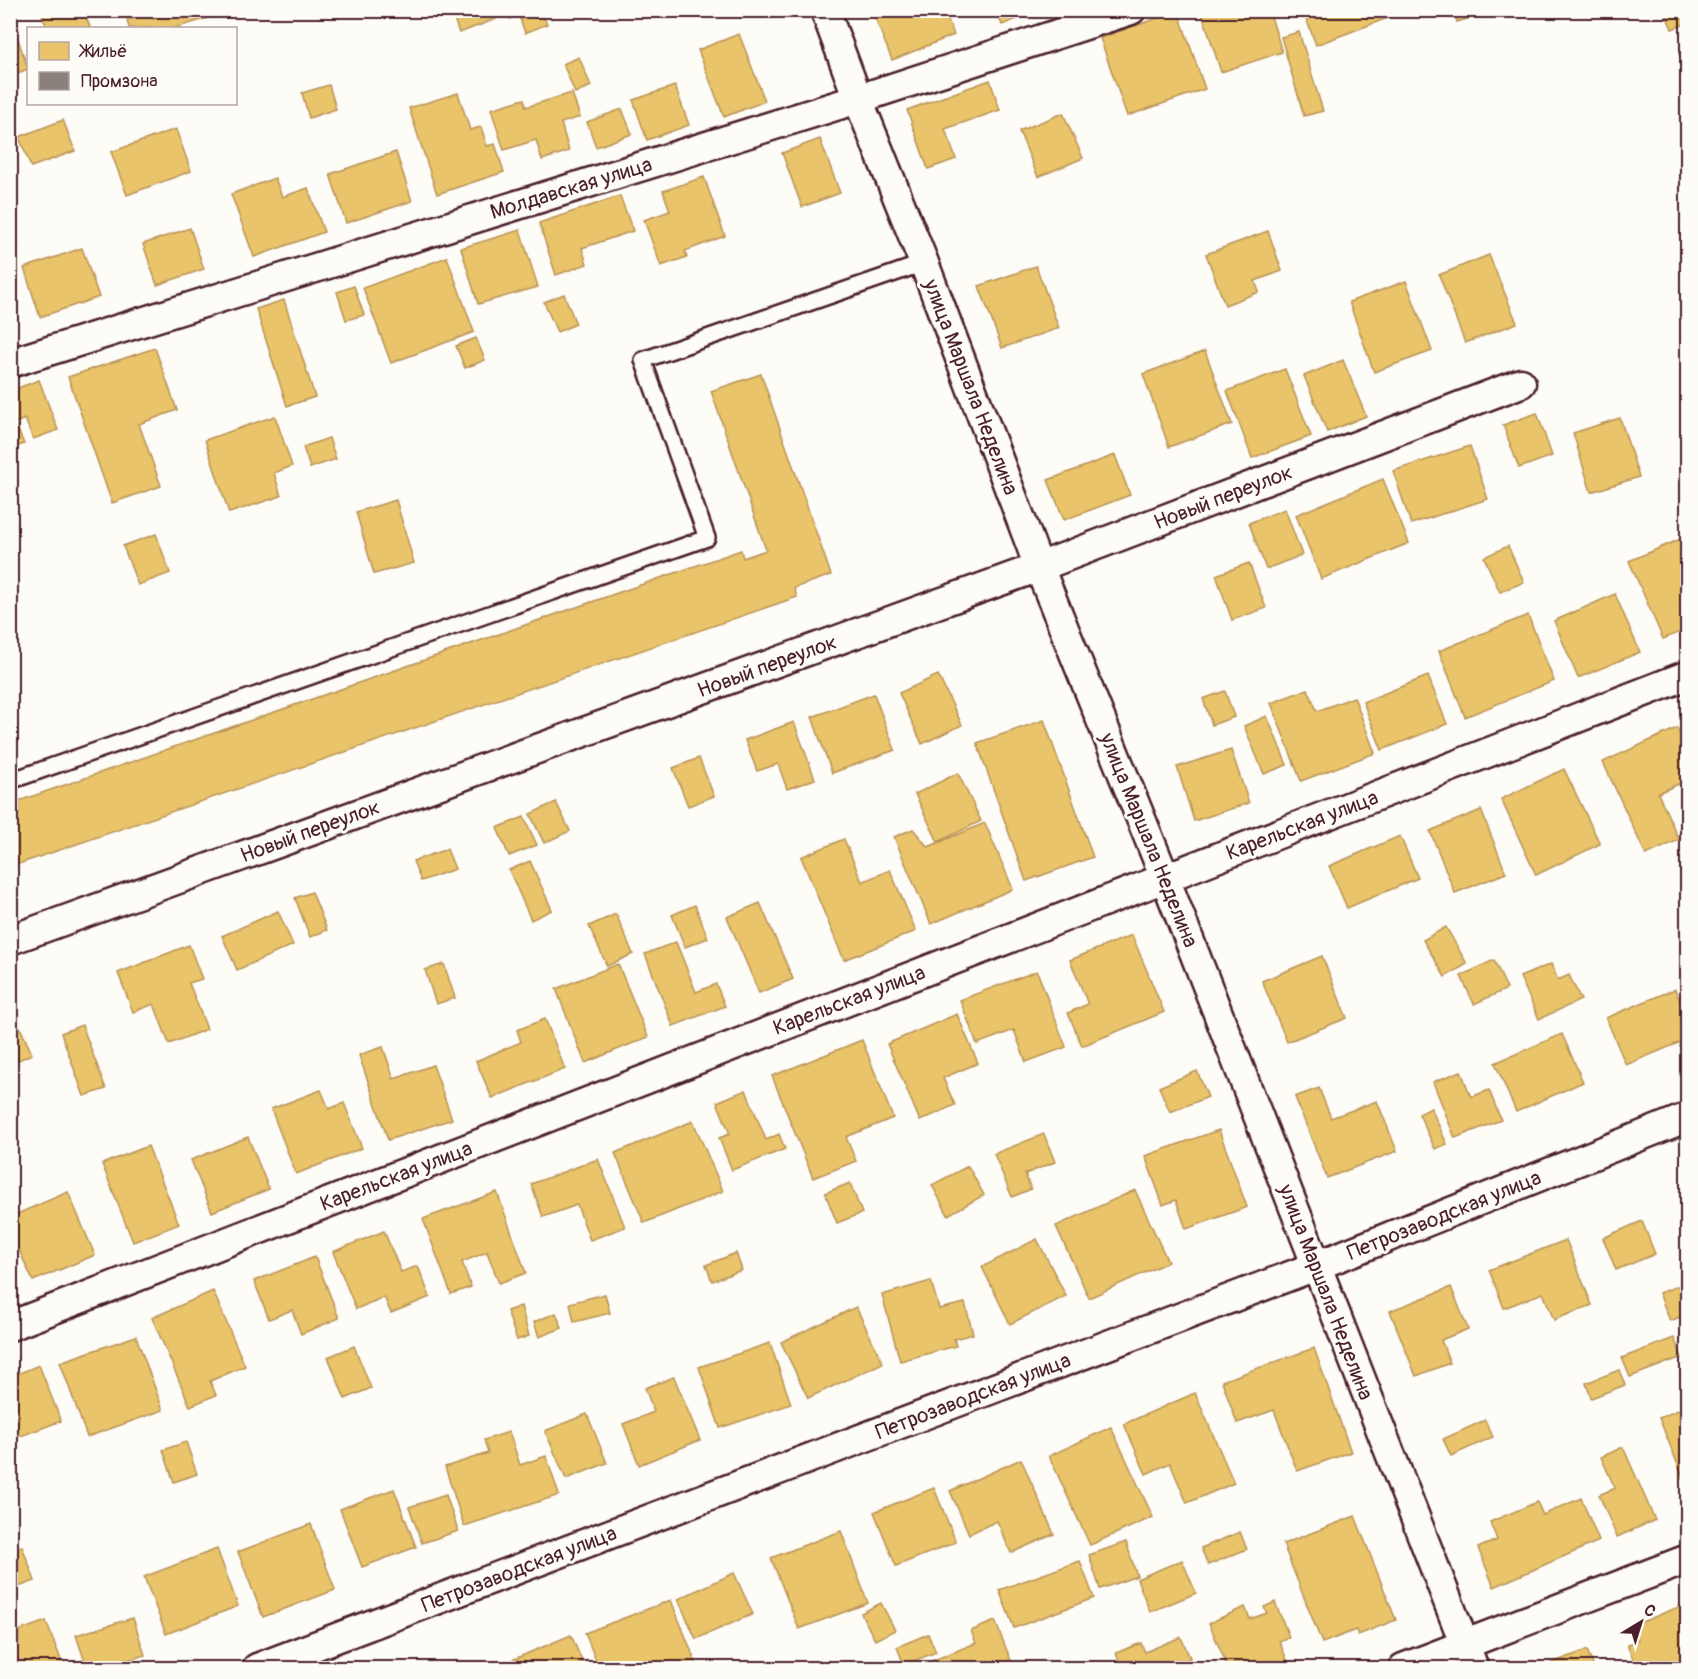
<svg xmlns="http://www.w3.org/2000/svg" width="1698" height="1679" font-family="Pangolin,sans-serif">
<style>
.homes{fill:#e9c46a;stroke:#b99257;stroke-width:1.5}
.industry{fill:#8a817c;stroke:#776464;stroke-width:1.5}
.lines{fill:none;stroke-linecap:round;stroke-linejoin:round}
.lane-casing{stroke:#4a1f2b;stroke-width:20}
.street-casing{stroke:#4a1f2b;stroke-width:33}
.lane{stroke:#fdfcf7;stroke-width:15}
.street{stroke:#fdfcf7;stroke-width:28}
.labels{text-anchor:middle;stroke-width:6;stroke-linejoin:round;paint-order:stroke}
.street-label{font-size:21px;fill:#4a1f2b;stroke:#fdfcf7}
</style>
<rect width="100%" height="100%" fill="#fdfcf7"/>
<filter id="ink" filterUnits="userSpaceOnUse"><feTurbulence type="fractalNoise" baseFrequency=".0167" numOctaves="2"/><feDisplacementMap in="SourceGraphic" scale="12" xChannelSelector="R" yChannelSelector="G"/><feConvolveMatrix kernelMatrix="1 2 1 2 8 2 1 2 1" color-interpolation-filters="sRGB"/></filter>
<g filter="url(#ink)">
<!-- homes -->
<g class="homes">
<path d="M40,10H83L90,27L86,28H47Z"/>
<path d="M139,10H205L208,18L175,28H129L127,20L141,16Z"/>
<path d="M468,10H493L496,19L459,33L453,16Z"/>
<path d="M507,10H526L527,12L510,19Z"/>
<path d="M872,10H944L954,35L892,60Z"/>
<path d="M996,10H1039L1002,25Z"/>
<path d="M1201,10H1269L1282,52L1221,72Z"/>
<path d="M1303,10H1391L1393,16L1316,45Z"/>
<path d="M1454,10H1483L1484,14L1457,22Z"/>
<path d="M1664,10H1688V23L1672,29Z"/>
<path d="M541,11L547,24L525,33L520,19Z"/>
<path d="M1178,11L1205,89L1127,116L1100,38Z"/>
<path d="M1299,32L1323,111L1304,116L1281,37Z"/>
<path d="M739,34L765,101L724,117L698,50Z"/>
<path d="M17,36L28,69L10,76V38Z"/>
<path d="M579,57L591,86L575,93L563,64Z"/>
<path d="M990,80L1000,110L945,129L956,159L928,169L907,110Z"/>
<path d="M329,85L336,109L309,118L302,93Z"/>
<path d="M675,86L689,125L647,140L633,100Z"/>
<path d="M458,93L470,130L481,127L487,146L495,144L504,172L437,194L409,108Z"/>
<path d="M572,93L580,117L561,123L569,151L542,160L536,140L504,150L491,109L524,99L526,107Z"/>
<path d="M622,109L632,134L596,147L587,122Z"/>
<path d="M1063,113L1083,158L1038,177L1019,131Z"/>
<path d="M63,120L75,151L31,167L19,137Z"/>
<path d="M176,129L191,171L127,195L111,152Z"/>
<path d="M820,139L840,193L802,207L782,153Z"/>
<path d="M396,152L412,201L346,223L330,174Z"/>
<path d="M704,177L725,236L685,251L687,257L661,266L644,220L670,211L663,191Z"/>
<path d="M275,178L282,197L308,188L324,232L254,257L231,194Z"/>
<path d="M620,196L633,231L582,248L587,264L556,275L539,223Z"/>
<path d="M10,220L19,244L10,247Z"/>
<path d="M190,228L204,269L157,285L143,244Z"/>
<path d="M520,230L538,287L478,304L461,248Z"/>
<path d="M1268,231L1282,271L1255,281L1259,292L1225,305L1206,254Z"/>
<path d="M82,248L99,297L40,317L24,268Z"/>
<path d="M1489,255L1517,323L1465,343L1439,275Z"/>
<path d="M447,257L474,332L391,363L363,288Z"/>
<path d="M1036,266L1059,328L1002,348L979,286Z"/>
<path d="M1406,281L1432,351L1374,372L1349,302Z"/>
<path d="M354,286L364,315L346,320L337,292Z"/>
<path d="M564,294L576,324L557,332L544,302Z"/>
<path d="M284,300L315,397L287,406L256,309Z"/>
<path d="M476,338L485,360L465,368L456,346Z"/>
<path d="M155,348L177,410L139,424L161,486L112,503L68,377Z"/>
<path d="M1205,351L1232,424L1169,447L1143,374Z"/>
<path d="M1343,360L1366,416L1327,432L1304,376Z"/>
<path d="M1285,369L1311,436L1252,458L1227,391Z"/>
<path d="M761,374L831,575L794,588L797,597L10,867V804L741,550L743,558L766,550L711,391Z"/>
<path d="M39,380L58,430L33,439L25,419L15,423L24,444L10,449V391Z"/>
<path d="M1537,413L1552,456L1519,468L1503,425Z"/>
<path d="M275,416L292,466L274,473L281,496L229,513L205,440Z"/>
<path d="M1620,418L1639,477L1591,492L1573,433Z"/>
<path d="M329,438L336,459L310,468L303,447Z"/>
<path d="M1470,446L1488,499L1411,524L1393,471Z"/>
<path d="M1115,455L1130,495L1064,520L1048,480Z"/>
<path d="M1383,479L1409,543L1321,579L1296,515Z"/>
<path d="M396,500L414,563L374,574L356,512Z"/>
<path d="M1285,509L1302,555L1266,569L1249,523Z"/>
<path d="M156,534L170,573L138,585L123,546Z"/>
<path d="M1688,536V629L1663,639L1629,561Z"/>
<path d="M1508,546L1524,582L1500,592L1484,557Z"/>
<path d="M1249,563L1266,608L1232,620L1216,575Z"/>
<path d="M1615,594L1640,652L1578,678L1554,621Z"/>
<path d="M1528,615L1554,681L1465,717L1439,651Z"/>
<path d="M938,675L962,725L922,744L899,693Z"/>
<path d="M1428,676L1447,724L1382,750L1363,702Z"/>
<path d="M1308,689L1317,711L1354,697L1375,753L1301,781L1271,703Z"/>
<path d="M1225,691L1234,717L1212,725L1203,699Z"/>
<path d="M874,694L895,750L832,773L812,717Z"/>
<path d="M1267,716L1287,765L1264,774L1244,726Z"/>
<path d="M1044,720L1093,857L1026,881L977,743Z"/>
<path d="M794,722L815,779L787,789L778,764L757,771L745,740Z"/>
<path d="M1677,728L1688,751V780L1658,793L1679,840L1646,855L1603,762Z"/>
<path d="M1231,750L1249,803L1194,821L1177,767Z"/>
<path d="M699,758L714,796L688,806L673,768Z"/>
<path d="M1564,769L1600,844L1536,875L1501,799Z"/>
<path d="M958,773L981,821L938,842L915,794Z"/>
<path d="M556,802L570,831L544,843L530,814Z"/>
<path d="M1481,810L1506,873L1455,893L1430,831Z"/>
<path d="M524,817L537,845L509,856L497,828Z"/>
<path d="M985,823L1013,889L931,924L894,837L913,829L928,847Z"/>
<path d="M1400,836L1418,878L1347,908L1329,866Z"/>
<path d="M844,839L862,882L890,870L916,931L844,960L801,857Z"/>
<path d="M447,849L455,869L421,881L413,861Z"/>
<path d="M530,861L552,910L531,920L509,870Z"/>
<path d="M312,892L327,930L310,937L295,898Z"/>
<path d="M760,903L793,979L759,993L727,917Z"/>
<path d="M695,905L708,938L685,947L672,915Z"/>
<path d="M278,911L293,945L237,970L222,936Z"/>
<path d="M616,914L633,954L607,966L589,926Z"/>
<path d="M1446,927L1467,964L1445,977L1423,940Z"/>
<path d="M1132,935L1164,1012L1082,1046L1068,1013L1088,1004L1070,960Z"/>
<path d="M676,942L696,992L716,984L725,1006L673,1026L645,954Z"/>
<path d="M189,945L202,979L189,983L207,1029L169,1044L154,1004L133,1012L118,973Z"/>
<path d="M1322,956L1347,1018L1287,1042L1262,981Z"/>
<path d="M1494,960L1507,989L1474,1004L1461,976Z"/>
<path d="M444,964L455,998L436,1004L425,970Z"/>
<path d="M618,964L648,1037L585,1063L556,989Z"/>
<path d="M1551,964L1558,980L1569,975L1581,1000L1539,1019L1520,977Z"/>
<path d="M1037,971L1066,1047L1026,1062L1014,1030L977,1044L960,1000Z"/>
<path d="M1675,989L1688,1019V1039L1626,1065L1606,1018Z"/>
<path d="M14,1014L32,1054L10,1064V1016Z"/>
<path d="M957,1014L978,1063L943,1078L955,1105L920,1121L887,1044Z"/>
<path d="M545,1019L565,1069L492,1098L476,1061L521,1042L517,1030Z"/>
<path d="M82,1025L106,1089L84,1096L61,1033Z"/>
<path d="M1562,1034L1583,1082L1516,1112L1495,1063Z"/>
<path d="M862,1040L893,1118L846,1137L856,1161L813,1178L772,1076Z"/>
<path d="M383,1047L394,1079L433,1065L452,1119L388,1140L359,1055Z"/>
<path d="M1197,1071L1208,1097L1170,1112L1159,1087Z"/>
<path d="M1461,1071L1471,1097L1489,1090L1501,1120L1455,1138L1433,1082Z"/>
<path d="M1319,1088L1331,1118L1377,1101L1397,1151L1327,1178L1295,1097Z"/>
<path d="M321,1090L329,1109L344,1103L362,1148L296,1174L271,1109Z"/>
<path d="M746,1090L766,1140L779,1134L785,1149L732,1170L719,1138L730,1134L717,1102Z"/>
<path d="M1431,1108L1447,1144L1435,1149L1419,1114Z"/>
<path d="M693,1121L723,1191L644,1223L615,1153Z"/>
<path d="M1219,1130L1247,1207L1186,1229L1176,1200L1163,1205L1145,1156Z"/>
<path d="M1044,1134L1055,1162L1025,1174L1031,1189L1012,1197L994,1154Z"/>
<path d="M248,1137L269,1189L212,1212L191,1160Z"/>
<path d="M148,1146L179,1224L133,1242L102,1164Z"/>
<path d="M598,1159L625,1227L590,1240L577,1205L543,1217L531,1184Z"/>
<path d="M968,1166L984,1195L948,1215L932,1185Z"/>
<path d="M850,1183L862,1213L837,1223L825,1193Z"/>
<path d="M1135,1190L1168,1262L1089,1298L1056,1226Z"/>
<path d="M68,1192L95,1255L33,1281L10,1230V1217Z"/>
<path d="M497,1192L526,1273L499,1283L487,1252L462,1262L471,1287L451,1294L423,1219Z"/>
<path d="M1642,1221L1655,1254L1616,1270L1603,1238Z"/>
<path d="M384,1231L401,1272L418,1266L430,1297L391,1313L384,1297L356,1309L333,1252Z"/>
<path d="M1037,1239L1066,1296L1010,1324L982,1267Z"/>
<path d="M1566,1240L1592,1305L1554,1320L1543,1293L1504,1308L1489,1270Z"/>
<path d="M736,1253L742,1270L712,1281L706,1265Z"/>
<path d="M315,1257L339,1318L301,1334L292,1310L269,1319L254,1281Z"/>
<path d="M931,1281L939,1309L965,1303L973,1334L954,1339L956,1346L900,1361L882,1295Z"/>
<path d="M1688,1282V1314L1670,1321L1659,1293Z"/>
<path d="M1451,1287L1468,1329L1441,1340L1450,1363L1416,1376L1390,1311Z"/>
<path d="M213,1291L245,1366L210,1381L216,1395L190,1406L152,1318Z"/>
<path d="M605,1294L610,1313L574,1322L570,1303Z"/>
<path d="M521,1306L529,1336L517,1340L507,1311Z"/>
<path d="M856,1307L883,1363L808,1398L781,1342Z"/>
<path d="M556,1313L562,1328L539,1337L534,1322Z"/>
<path d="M136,1336L163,1410L87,1437L60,1362Z"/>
<path d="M1674,1338L1682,1357L1630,1377L1622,1358Z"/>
<path d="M770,1343L791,1404L720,1428L699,1367Z"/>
<path d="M354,1346L371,1388L345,1399L328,1357Z"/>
<path d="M1314,1348L1351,1452L1297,1471L1274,1410L1237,1423L1222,1381Z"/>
<path d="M39,1365L61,1421L10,1440V1377Z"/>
<path d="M1619,1370L1625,1385L1591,1398L1586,1383Z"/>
<path d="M674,1377L700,1440L639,1465L623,1424L654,1412L645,1388Z"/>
<path d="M1195,1393L1234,1483L1187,1503L1170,1463L1146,1474L1124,1424Z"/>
<path d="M1688,1406V1490L1659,1418Z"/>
<path d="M587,1414L607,1463L566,1479L545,1431Z"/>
<path d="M1485,1420L1493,1437L1451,1456L1443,1439Z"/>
<path d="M1111,1427L1153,1517L1090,1545L1049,1456Z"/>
<path d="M509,1432L520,1465L546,1456L559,1495L464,1526L445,1467L488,1453L484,1440Z"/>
<path d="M186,1442L197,1474L174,1482L163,1450Z"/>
<path d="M1623,1447L1655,1520L1617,1537L1599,1495L1615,1488L1601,1457Z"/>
<path d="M1021,1459L1054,1534L1011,1553L997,1521L969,1534L950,1491Z"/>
<path d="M934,1488L956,1542L896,1566L874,1512Z"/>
<path d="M394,1489L416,1547L362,1567L340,1509Z"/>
<path d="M446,1495L458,1531L422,1543L409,1507Z"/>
<path d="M1581,1498L1599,1541L1494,1587L1478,1548L1497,1540L1490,1522L1537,1502L1543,1515Z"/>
<path d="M1355,1516L1396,1620L1358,1635L1356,1630L1322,1643L1283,1544Z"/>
<path d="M311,1524L335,1590L263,1617L238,1552Z"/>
<path d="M841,1531L868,1603L799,1629L771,1558Z"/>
<path d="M1240,1532L1247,1549L1208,1565L1201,1548Z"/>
<path d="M1126,1542L1137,1576L1100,1589L1089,1555Z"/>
<path d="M22,1546L35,1581L10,1590V1550Z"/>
<path d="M217,1549L238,1606L166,1634L144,1577Z"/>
<path d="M1182,1560L1196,1593L1150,1612L1137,1579Z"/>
<path d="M1080,1561L1094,1598L1014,1628L999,1590Z"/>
<path d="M734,1573L753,1614L696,1639L678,1599Z"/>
<path d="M671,1600L698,1668H599L585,1633Z"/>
<path d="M1275,1602L1289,1637L1279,1641L1288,1662L1273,1668H1228L1209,1623L1245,1607L1250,1619L1267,1613L1264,1607Z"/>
<path d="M881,1603L895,1630L875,1640L861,1613Z"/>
<path d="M1688,1603V1660L1667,1668H1637L1627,1645L1638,1640L1632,1626Z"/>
<path d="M133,1618L145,1655L101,1668H87L76,1635Z"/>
<path d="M46,1621L64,1668H10V1634Z"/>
<path d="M995,1621L1014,1668H987L984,1663L971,1668H914L976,1643L971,1631Z"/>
<path d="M928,1634L936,1652L904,1665L897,1647Z"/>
<path d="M571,1635L585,1668H493Z"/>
<path d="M1181,1637L1190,1658L1182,1662L1184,1668H1122L1116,1653L1141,1643L1145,1652Z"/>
<path d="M1587,1650L1594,1668H1538Z"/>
</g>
<!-- industry -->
<path class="industry" d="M1688,50V73L1679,53Z"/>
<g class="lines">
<defs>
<path id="lane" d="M10,781L707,538L643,360L924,263"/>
<g id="street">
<path d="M825,10L858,99L924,263L1039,567L1165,878L1474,1668"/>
<path d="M10,363L858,99L1131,10"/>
<path d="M10,940L1039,567L1521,383"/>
<path d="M10,1326L1688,675"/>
<path d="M257,1668L1316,1266L1688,1117"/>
<path d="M1403,1668L1688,1559"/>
</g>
</defs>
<!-- lane casing -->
<use href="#lane" class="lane-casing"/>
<!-- street casing -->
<use href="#street" class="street-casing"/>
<!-- lane -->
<use href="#lane" class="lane"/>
<!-- street -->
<use href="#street" class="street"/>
</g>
</g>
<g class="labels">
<!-- street labels -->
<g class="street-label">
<text transform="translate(571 188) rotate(-17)" y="7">Молдавская улица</text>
<text transform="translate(971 387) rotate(69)" y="7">улица Маршала Неделина</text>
<text transform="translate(1223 497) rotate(-21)" y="7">Новый переулок</text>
<text transform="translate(767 666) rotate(-20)" y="7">Новый переулок</text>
<text transform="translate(1302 825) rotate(-21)" y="7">Карельская улица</text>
<text transform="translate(310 831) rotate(-20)" y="7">Новый переулок</text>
<text transform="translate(1149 840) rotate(68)" y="7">улица Маршала Неделина</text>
<text transform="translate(849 1000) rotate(-21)" y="7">Карельская улица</text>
<text transform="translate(396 1176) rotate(-21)" y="7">Карельская улица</text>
<text transform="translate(1444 1215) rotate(-22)" y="7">Петрозаводская улица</text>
<text transform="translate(1326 1292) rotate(69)" y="7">улица Маршала Неделина</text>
<text transform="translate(973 1396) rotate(-21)" y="7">Петрозаводская улица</text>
<text transform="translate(519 1569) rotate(-21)" y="7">Петрозаводская улица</text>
</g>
</g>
<!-- margin -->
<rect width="1698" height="1679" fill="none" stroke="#fdfcf7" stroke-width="36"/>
<rect x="18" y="18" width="1662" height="1643" fill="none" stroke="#4a1f2b" stroke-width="2" filter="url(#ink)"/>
<!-- legend -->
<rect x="27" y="27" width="210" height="78" fill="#fdfcf7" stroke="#b5a4a5" stroke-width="1.5"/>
<rect x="39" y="42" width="30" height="18" fill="#e9c46a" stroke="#b5a4a5" stroke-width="1.5"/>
<text x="81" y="57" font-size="18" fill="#4a1f2b">Жильё</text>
<rect x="39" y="72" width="30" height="18" fill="#8a817c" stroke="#b5a4a5" stroke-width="1.5"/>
<text x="81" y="87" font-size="18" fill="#4a1f2b">Промзона</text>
<!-- north arrow -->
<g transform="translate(1641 1622) rotate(38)" stroke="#fdfcf7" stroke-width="4.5" paint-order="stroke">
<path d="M0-4.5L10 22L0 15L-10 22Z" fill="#4a1f2b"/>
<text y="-9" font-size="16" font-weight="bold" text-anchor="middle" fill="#4a1f2b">С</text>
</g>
</svg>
